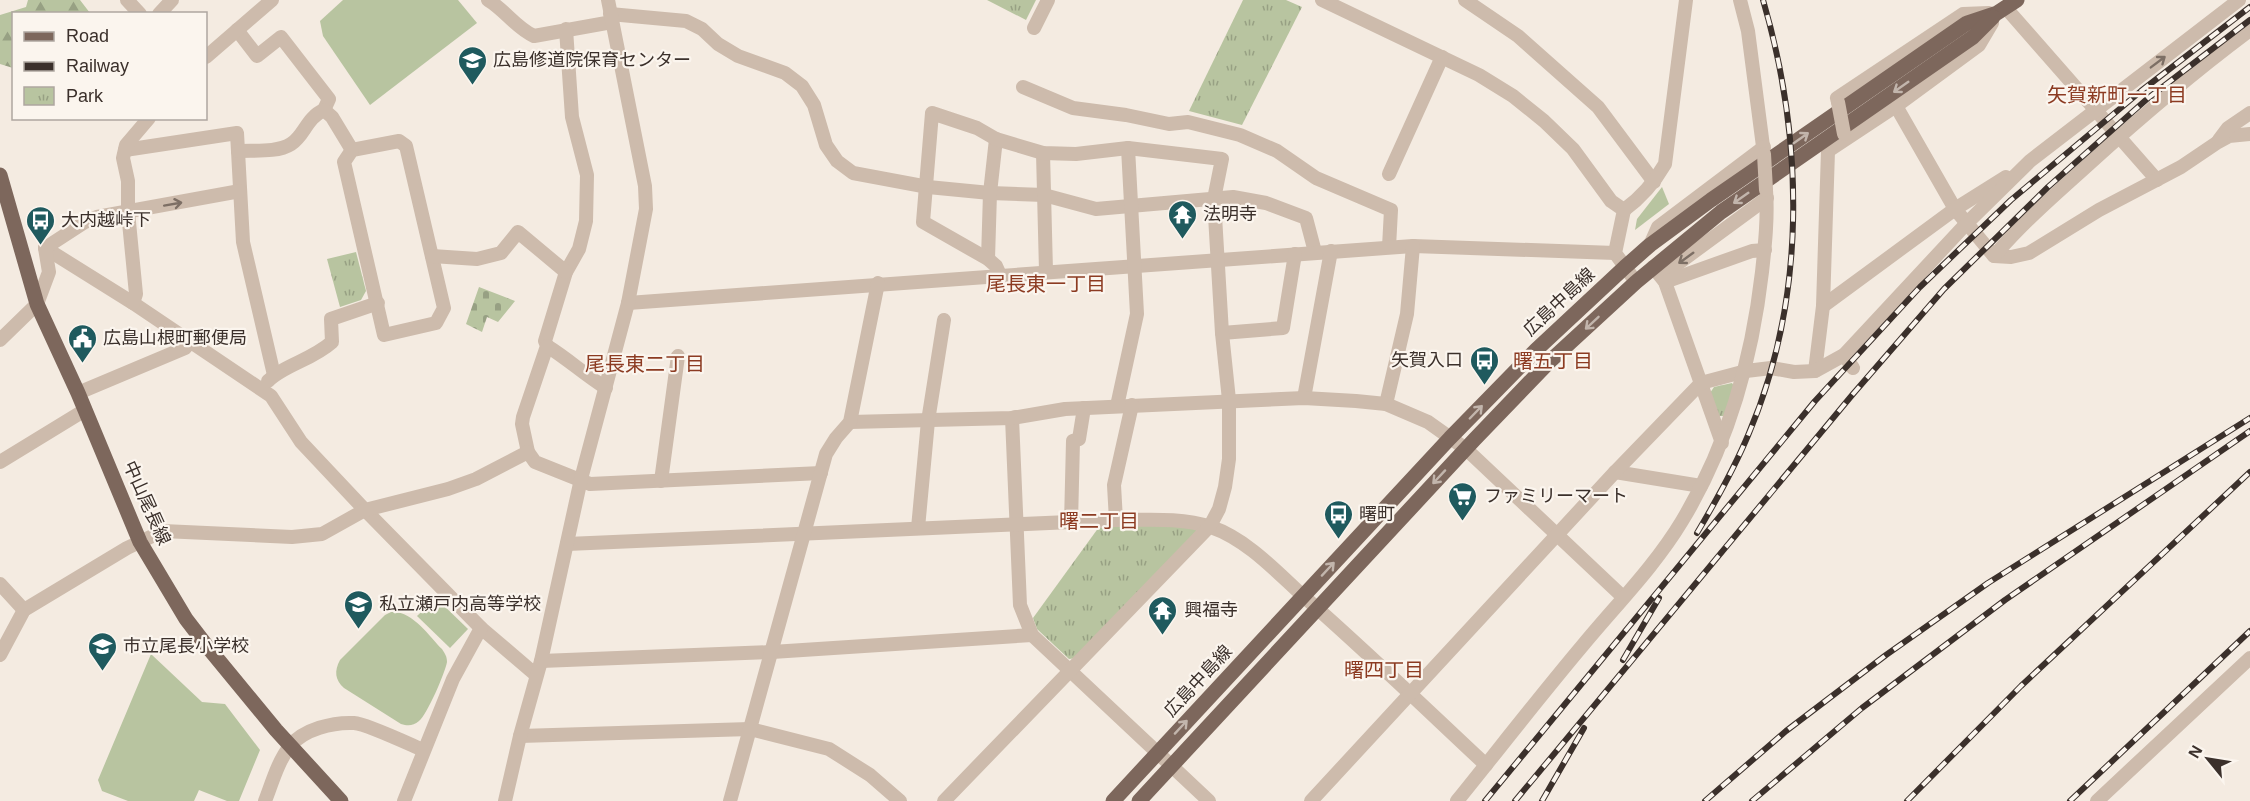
<svg xmlns="http://www.w3.org/2000/svg" width="2250" height="801" font-family="Helvetica,'Noto Sans JP',sans-serif">
<style>
.green{fill:#b8c4a0}
.forest{fill:url(#forest-firs)}
.cemetery{fill:url(#cemetery-stones)}
.park{fill:url(#park-tufts)}
.lines{fill:none;stroke-linecap:round;stroke-linejoin:round}
.minor{stroke:#cdbbac;stroke-width:14}
.major{stroke:#7d675c;stroke-width:15}
.rail-casing{stroke:#3b302b;stroke-width:6}
.rail{stroke:#fbf5ee;stroke-width:4;stroke-dasharray:11;stroke-linecap:butt}
.minor-bridge{stroke:#cdbbac;stroke-width:14}
.oneway{stroke:#7d6f65}
.oneway2{stroke:#c2b5ac}
.labels{text-anchor:middle;stroke-width:4.5;stroke-linejoin:round;paint-order:stroke}
.poi-label{font-size:18px;fill:#3b302b;stroke:#fbf5ee;text-anchor:start}
.street-label{font-size:18px;fill:#3b302b;stroke:#fbf5ee}
.neighbourhood-label{font-size:20px;fill:#8c3b22;stroke:#fbf5ee}
</style>
<defs>
<pattern id="forest-firs" width="22" height="20" patternUnits="userSpaceOnUse" patternTransform="scale(1.5)"><rect width="22" height="20" fill="#b8c4a0"/><path d="M5 1l3.5 6h-7zM16 11l3.5 6h-7z" fill="#97a083"/></pattern>
<pattern id="cemetery-stones" width="16" height="16" patternUnits="userSpaceOnUse" patternTransform="scale(1.5)"><rect width="16" height="16" fill="#b8c4a0"/><path d="M2 7V4a2 2 0 0 1 4 0v3zM10 15v-3a2 2 0 0 1 4 0v3z" fill="#97a083"/></pattern>
<pattern id="park-tufts" width="24" height="20" patternUnits="userSpaceOnUse" patternTransform="scale(1.5)"><rect width="24" height="20" fill="#b8c4a0"/><path d="M3 7l-1-3M5 7V3M7 7l1-3M15 17l-1-3M17 17v-4M19 17l1-3" fill="none" stroke="#97a083"/></pattern>
</defs>
<rect width="100%" height="100%" fill="#f4ebe1"/>
<!-- green -->
<g class="green">
<path d="M343,0H458L477,23L370,105L323,36L320,21Z"/>
<path d="M1662,187L1669,204L1635,230L1637,219Z"/>
<path d="M436,598L468,629L450,648L417,616Z"/>
<path d="M391,612C412,610 429,636 442,649C445,654 447,656 447,662C445,673 427,715 419,721C413,726 408,726 401,724L344,688C335,680 334,671 340,660L385,615Z"/>
<path d="M151,654L202,702L225,704L260,750L239,801H227L199,790L194,801H128L102,791L98,780Z"/>
</g>
<!-- forest -->
<path class="forest" d="M28,0H80L90,13L14,14L13,68L0,64V15L26,7Z"/>
<!-- cemetery -->
<path class="cemetery" d="M479,287L515,301L498,322L487,317L482,332L466,324Z"/>
<!-- park -->
<g class="park">
<path d="M987,0H1036L1026,20Z"/>
<path d="M1243,0H1286L1302,7L1242,125L1189,111Z"/>
<path d="M356,252L366,291L361,300L340,307L327,259Z"/>
<path d="M1732,383L1734,386L1724,416H1719L1710,393L1714,387Z"/>
<path d="M1147,525L1195,528L1198,533L1077,658L1069,659L1037,629L1033,618L1099,527Z"/>
</g>
<g class="lines">
<!-- minor -->
<g class="minor">
<path d="M127,0L140,14"/>
<path d="M488,0C505,10 516,28 534,36L612,22"/>
<path d="M1322,0L1479,75L1513,96L1544,121L1573,149L1611,201L1624,210L1615,253L1636,282"/>
<path d="M1465,0L1518,36L1598,107L1654,182"/>
<path d="M1740,0L1748,31L1764,154"/>
<path d="M2006,8L2157,180"/>
<path d="M159,14L172,0"/>
<path d="M610,14L686,21L702,29L718,44L738,56L785,73L802,86L814,105L826,145L837,161L853,173L928,187L990,193L1044,195L1096,209L1233,197L1266,203L1306,218L1315,252"/>
<path d="M1034,28L1048,0"/>
<path d="M566,29L572,117L587,175L586,221L579,249L566,272L545,341L547,346L523,417L522,424L528,452L535,462L590,484L821,473"/>
<path d="M237,30L257,56L281,37L329,99L324,110"/>
<path d="M206,57L272,0"/>
<path d="M1023,87L1073,108L1126,115L1169,124L1188,122L1240,135L1277,151L1316,178L1391,210L1389,247"/>
<path d="M1838,102L1837,98L1963,14L1989,13"/>
<path d="M1896,106L1955,209L1994,256L2011,257L2029,253L2099,210L2181,167L2218,142L2229,136L2250,134"/>
<path d="M2219,140L2228,128L2250,113"/>
<path d="M399,141L406,146L444,308L436,323L384,335L344,162L352,150Z"/>
<path d="M125,150L237,133L243,242L274,375"/>
<path d="M238,151C253,150 277,153 291,144C305,135 306,118 324,110L332,117L352,150"/>
<path d="M1043,153L1046,271"/>
<path d="M1389,174L1442,57"/>
<path d="M1624,210C1642,197 1654,183 1665,164L1686,0"/>
<path d="M1650,245L1658,227L1764,147"/>
<path d="M45,248L133,303L271,396L301,442L365,510L481,628L536,675"/>
<path d="M432,256L477,259L501,253L518,232L566,272"/>
<path d="M1994,256C2024,221 2057,193 2090,163C2142,116 2195,71 2250,30"/>
<path d="M988,259L990,193L996,139"/>
<path d="M1653,267L1665,282L1722,443"/>
<path d="M1661,276L1767,198"/>
<path d="M1665,282L1752,251L1765,250"/>
<path d="M133,303L136,294L128,212V181L123,158L126,145L149,118"/>
<path d="M628,303L1413,246L1615,253"/>
<path d="M1823,306L1955,209L2006,177"/>
<path d="M1222,333L1283,328L1295,254"/>
<path d="M0,340L37,304L49,272L45,248L85,222L97,217L240,191"/>
<path d="M547,346C568,359 585,375 606,388"/>
<path d="M1844,355L1853,368"/>
<path d="M1815,371L1823,306L1828,151L1896,106L1979,45L1992,23"/>
<path d="M268,381C284,365 312,360 332,342L331,319L378,303"/>
<path d="M78,393L185,348L190,342"/>
<path d="M1304,398L1331,251"/>
<path d="M1386,404L1407,314L1413,246"/>
<path d="M1117,406L1137,314L1128,148"/>
<path d="M1016,417L1012,418L1020,605L1032,635L1209,801"/>
<path d="M850,422L1012,418L1065,409L1304,398L1356,401L1386,404L1428,422L1466,449L1623,597"/>
<path d="M0,462L85,410"/>
<path d="M1615,472L1701,486"/>
<path d="M661,481L678,356"/>
<path d="M1116,520L1114,485L1132,405"/>
<path d="M1071,523L1073,441L1079,439L1084,408"/>
<path d="M918,528L928,421L944,320"/>
<path d="M567,544L1116,520C1147,520 1181,517 1211,527C1246,539 1275,570 1302,595C1365,650 1425,708 1486,765"/>
<path d="M0,584L24,610"/>
<path d="M0,655L24,610L127,548L163,531L292,537L322,534L365,510L448,489L476,479L528,452"/>
<path d="M541,661L772,652L1032,635"/>
<path d="M520,736L750,729L829,749L870,775L900,801"/>
<path d="M265,801C272,783 278,761 290,746C304,729 333,722 354,723C367,724 409,744 423,750"/>
<path d="M404,801L453,679L481,628"/>
<path d="M505,801L520,736L541,661L581,479L628,303L646,209L645,186L608,0"/>
<path d="M730,801L826,454L836,438L850,422L878,283"/>
<path d="M944,801L1210,526L1219,509L1225,487L1229,459V400L1222,333L1214,199L1222,159L1128,148L1076,154L1043,153L996,139L977,128L932,113L923,222L988,259L996,266L1000,275"/>
<path d="M1311,801L1615,472L1701,383L1746,371L1771,368L1794,372L1815,371L1844,355L1966,224L2030,161L2239,0"/>
<path d="M1457,801C1499,749 1540,696 1583,645C1616,605 1655,566 1682,521C1728,445 1752,359 1762,272C1765,245 1768,217 1766,190"/>
<path d="M2097,801L2250,658"/>
</g>
<!-- major -->
<g class="major">
<path d="M0,175L37,304L78,393L140,542L186,619L206,645L276,730L341,801"/>
<path d="M1113,801L1450,438L1536,350L1625,267L1650,245L1711,200L1967,23L1997,13L2017,0"/>
<path d="M1139,801L1474,440L1549,362L1636,282L1721,212L1973,37L1993,17"/>
</g>
<defs>
<g id="rail">
<path d="M1697,533C1716,501 1735,467 1749,433C1807,296 1804,140 1763,0"/>
<path d="M1623,660L1659,598"/>
<path d="M1485,801L1815,401L1920,287L2011,200L2141,91L2250,7"/>
<path d="M1515,801L1853,394L1944,289L2048,187L2147,99L2250,20"/>
<path d="M1542,801L1584,728"/>
<path d="M1705,801L1786,731L1886,655L1988,583L2250,418"/>
<path d="M1752,801L1862,708L2005,600L2250,431"/>
<path d="M1907,801L2021,686L2250,472"/>
<path d="M2070,801L2250,631"/>
</g>
</defs>
<!-- rail casing -->
<use href="#rail" class="rail-casing"/>
<!-- rail -->
<use href="#rail" class="rail"/>
<!-- minor-bridge -->
<g class="minor-bridge">
<path d="M1838,102L1844,134"/>
<path d="M1764,154L1766,190"/>
</g>
</g>
<!-- one-way arrows -->
<defs><path id="oneway-shaft" d="M-6 0H5M1.5-3L5.5 0L1.5 3" fill="none" stroke-width="1.6" stroke-linecap="round" stroke-linejoin="round" transform="scale(1.5)"/></defs>
<g class="oneway">
<use href="#oneway-shaft" transform="translate(2158 62) rotate(-37)"/>
<use href="#oneway-shaft" transform="translate(173 204) rotate(-10)"/>
<use href="#oneway-shaft" transform="translate(1686 258) rotate(144)"/>
</g>
<g class="oneway2">
<use href="#oneway-shaft" transform="translate(1901 87) rotate(145)"/>
<use href="#oneway-shaft" transform="translate(1801 138) rotate(-35)"/>
<use href="#oneway-shaft" transform="translate(1741 198) rotate(145)"/>
<use href="#oneway-shaft" transform="translate(1592 323) rotate(137)"/>
<use href="#oneway-shaft" transform="translate(1476 412) rotate(-46)"/>
<use href="#oneway-shaft" transform="translate(1439 477) rotate(133)"/>
<use href="#oneway-shaft" transform="translate(1328 569) rotate(-47)"/>
<use href="#oneway-shaft" transform="translate(1181 727) rotate(-47)"/>
</g>
<!-- icons -->
<defs>
<symbol id="school-pin" viewBox="-11 -11 22 30"><path d="M0 17L-7.5 6A9.5 9.5 0 1 1 7.5 6Z" fill="#1f5a5e" stroke="#fbf5ee"/><path d="M0-5L7-2L0 1L-7-2ZM-4 1L0 2.5L4 1V4Q0 6-4 4Z" fill="#fff"/></symbol>
<symbol id="temple-pin" viewBox="-11 -11 22 30"><path d="M0 17L-7.5 6A9.5 9.5 0 1 1 7.5 6Z" fill="#1f5a5e" stroke="#fbf5ee"/><path d="M0-6L5-2H3V0L6.5 2.5H4V6H1.5V3h-3V6H-4V2.5H-6.5L-3 0V-2H-5Z" fill="#fff"/></symbol>
<symbol id="bus-pin" viewBox="-11 -11 22 30"><path d="M0 17L-7.5 6A9.5 9.5 0 1 1 7.5 6Z" fill="#1f5a5e" stroke="#fbf5ee"/><path d="M-5-6H5V4H4V6H2V4H-2V6H-4V4H-5ZM-3.5-4V0h7V-4ZM-3.5 1.2v1.5H-2V1.2ZM2 1.2v1.5H3.5V1.2Z" fill="#fff"/></symbol>
<symbol id="civic-pin" viewBox="-11 -11 22 30"><path d="M0 17L-7.5 6A9.5 9.5 0 1 1 7.5 6Z" fill="#1f5a5e" stroke="#fbf5ee"/><path d="M-.6-6.5H3V-4.5H.6V-3L4-1V1h2V6H-6V1h2V-1L-.6-3ZM-1.2 2.5V6h2.4V2.5Z" fill="#fff"/></symbol>
<symbol id="supermarket-pin" viewBox="-11 -11 22 30"><path d="M0 17L-7.5 6A9.5 9.5 0 1 1 7.5 6Z" fill="#1f5a5e" stroke="#fbf5ee"/><path d="M-6-5.5h2.5l.6 2H6L4.5 2H-2.5L-4.4-4H-6ZM-1.5 3.2a1.3 1.3 0 1 0 .1 0ZM3 3.2a1.3 1.3 0 1 0 .1 0Z" fill="#fff"/></symbol>
</defs>
<g fill-rule="evenodd">
<use href="#school-pin" x="456" y="44" width="33" height="45"/>
<use href="#temple-pin" x="1166" y="198" width="33" height="45"/>
<use href="#bus-pin" x="24" y="204" width="33" height="45"/>
<use href="#civic-pin" x="66" y="322" width="33" height="45"/>
<use href="#bus-pin" x="1468" y="344" width="33" height="45"/>
<use href="#supermarket-pin" x="1446" y="480" width="33" height="45"/>
<use href="#bus-pin" x="1322" y="498" width="33" height="45"/>
<use href="#school-pin" x="342" y="588" width="33" height="45"/>
<use href="#temple-pin" x="1146" y="594" width="33" height="45"/>
<use href="#school-pin" x="86" y="630" width="33" height="45"/>
</g>
<g class="labels">
<!-- poi labels -->
<g class="poi-label">
<text x="493" y="66">広島修道院保育センター</text>
<text x="1203" y="220">法明寺</text>
<text x="61" y="226">大内越峠下</text>
<text x="103" y="344">広島山根町郵便局</text>
<text x="1463" y="366" text-anchor="end">矢賀入口</text>
<text x="1484" y="502">ファミリーマート</text>
<text x="1359" y="520">曙町</text>
<text x="379" y="610">私立瀬戸内高等学校</text>
<text x="1184" y="616">興福寺</text>
<text x="123" y="652">市立尾長小学校</text>
</g>
<!-- street labels -->
<g class="street-label">
<text transform="translate(1559 302) rotate(-43)" y="6">広島中島線</text>
<text transform="translate(147 503) rotate(66)" y="6">中山尾長線</text>
<text transform="translate(1198 681) rotate(-47)" y="6">広島中島線</text>
</g>
<!-- neighbourhood labels -->
<g class="neighbourhood-label">
<text x="2117" y="102">矢賀新町一丁目</text>
<text x="1046" y="291">尾長東一丁目</text>
<text x="1553" y="368">曙五丁目</text>
<text x="645" y="371">尾長東二丁目</text>
<text x="1099" y="528">曙二丁目</text>
<text x="1384" y="677">曙四丁目</text>
</g>
</g>
<!-- legend -->
<rect x="12" y="12" width="195" height="108" fill="#fbf5ee" stroke="#aea6a0" stroke-width="1.5"/>
<rect x="24" y="32" width="30" height="9" fill="#7d675c" stroke="#aea6a0" stroke-width="1.5"/>
<text x="66" y="42" font-size="18" fill="#3b302b">Road</text>
<rect x="24" y="62" width="30" height="9" fill="#3b302b" stroke="#aea6a0" stroke-width="1.5"/>
<text x="66" y="72" font-size="18" fill="#3b302b">Railway</text>
<rect x="24" y="87" width="30" height="18" fill="url(#park-tufts)" stroke="#aea6a0" stroke-width="1.5"/>
<text x="66" y="102" font-size="18" fill="#3b302b">Park</text>
<!-- north arrow -->
<g transform="translate(2208 759) rotate(300)" stroke="#fbf5ee" stroke-width="4.5" paint-order="stroke">
<path d="M0-4.5L10 22L0 15L-10 22Z" fill="#3b302b"/>
<text y="-9" font-size="16" font-weight="bold" text-anchor="middle" fill="#3b302b">N</text>
</g>
</svg>
